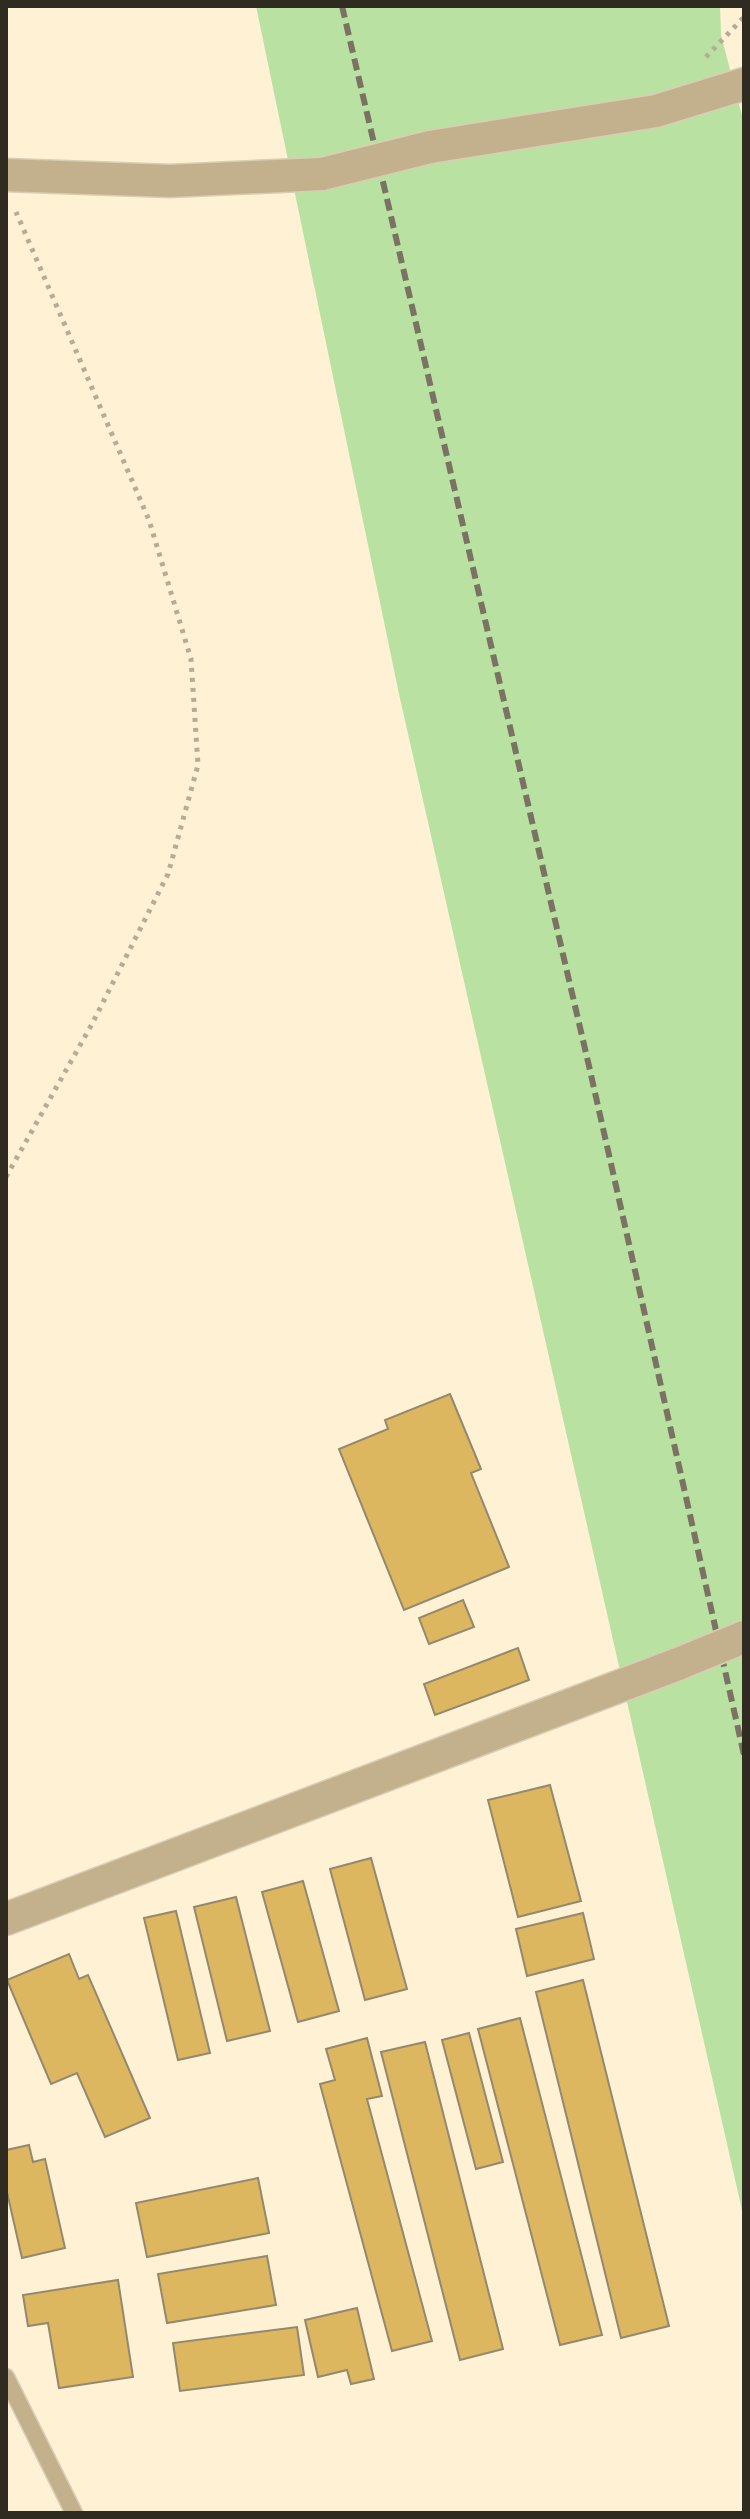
<svg xmlns="http://www.w3.org/2000/svg" width="750" height="2519" font-family="'Nunito Sans',sans-serif">
<style>
.green{fill:#b9e2a2}
.building{fill:#dcb760;stroke:#94886e;stroke-width:2}
.lines{fill:none;stroke-linecap:round;stroke-linejoin:round}
.service-casing{stroke:#d9cdb4;stroke-width:19}
.minor-casing{stroke:#d9cdb4;stroke-width:35}
.path{stroke:#b6ac95;stroke-width:5;stroke-dasharray:4 6;stroke-linecap:butt}
.service{stroke:#c3b18e;stroke-width:16}
.minor{stroke:#c3b18e;stroke-width:32}
.rail{stroke:#7b7362;stroke-width:6;stroke-dasharray:12 6;stroke-linecap:butt}
.minor-bridge-casing{stroke:#d9cdb4;stroke-width:35;stroke-linecap:butt}
.minor-bridge{stroke:#c3b18e;stroke-width:32}
</style>
<rect width="100%" height="100%" fill="#fef1d4"/>
<!-- green -->
<path class="green" d="M256,6H720L721,35L744,123V2219L399,694Z"/>
<!-- building -->
<g class="building">
<path d="M450,1394L481,1469L471,1473L509,1567L404,1610L339,1449L388,1429L385,1420Z"/>
<path d="M463,1600L474,1627L429,1644L419,1618Z"/>
<path d="M518,1648L529,1680L435,1715L424,1684Z"/>
<path d="M550,1785L581,1901L518,1917L488,1800Z"/>
<path d="M371,1858L407,1989L365,2000L330,1869Z"/>
<path d="M303,1881L339,2011L298,2022L262,1892Z"/>
<path d="M236,1897L270,2031L227,2041L194,1907Z"/>
<path d="M176,1911L210,2053L178,2060L144,1918Z"/>
<path d="M583,1913L594,1959L527,1976L516,1929Z"/>
<path d="M69,1954L79,1979L88,1975L150,2118L105,2137L77,2073L51,2084L7,1980Z"/>
<path d="M583,1980L669,2326L621,2338L536,1992Z"/>
<path d="M520,2018L602,2335L560,2345L478,2029Z"/>
<path d="M469,2033L503,2162L476,2169L442,2040Z"/>
<path d="M367,2038L382,2096L367,2099L432,2341L392,2351L320,2084L335,2080L326,2049Z"/>
<path d="M425,2042L503,2349L460,2360L381,2052Z"/>
<path d="M29,2145L33,2162L45,2159L65,2248L22,2258L6,2188V2150Z"/>
<path d="M258,2178L269,2233L147,2257L136,2203Z"/>
<path d="M267,2256L276,2305L167,2323L158,2274Z"/>
<path d="M118,2280L133,2377L59,2388L48,2323L28,2326L23,2295Z"/>
<path d="M357,2308L374,2379L351,2384L347,2370L318,2377L305,2320Z"/>
<path d="M297,2327L304,2375L180,2391L173,2343Z"/>
</g>
<g class="lines">
<defs>
<path id="service" d="M6,2377L74,2513"/>
<g id="minor">
<path d="M430,147L656,111L744,84"/>
<path d="M6,175L170,181L322,174"/>
<path d="M6,1919L678,1664"/>
</g>
</defs>
<!-- service casing -->
<use href="#service" class="service-casing"/>
<!-- minor casing -->
<use href="#minor" class="minor-casing"/>
<!-- path -->
<g class="path">
<path d="M706,57L744,17"/>
<path d="M6,1177L92,1024L168,874L198,765L191,659L149,520L16,212"/>
</g>
<!-- service -->
<use href="#service" class="service"/>
<!-- minor -->
<use href="#minor" class="minor"/>
<!-- rail -->
<path class="rail" d="M342,6L589,1066L744,1755"/>
<defs>
<g id="minor-bridge">
<path d="M322,174L430,147"/>
<path d="M678,1664L744,1637"/>
</g>
</defs>
<!-- minor-bridge casing -->
<use href="#minor-bridge" class="minor-bridge-casing"/>
<!-- minor-bridge -->
<use href="#minor-bridge" class="minor-bridge"/>
</g>
<!-- border -->
<rect width="750" height="2519" fill="none" stroke="#302b21" stroke-width="16"/>
</svg>
